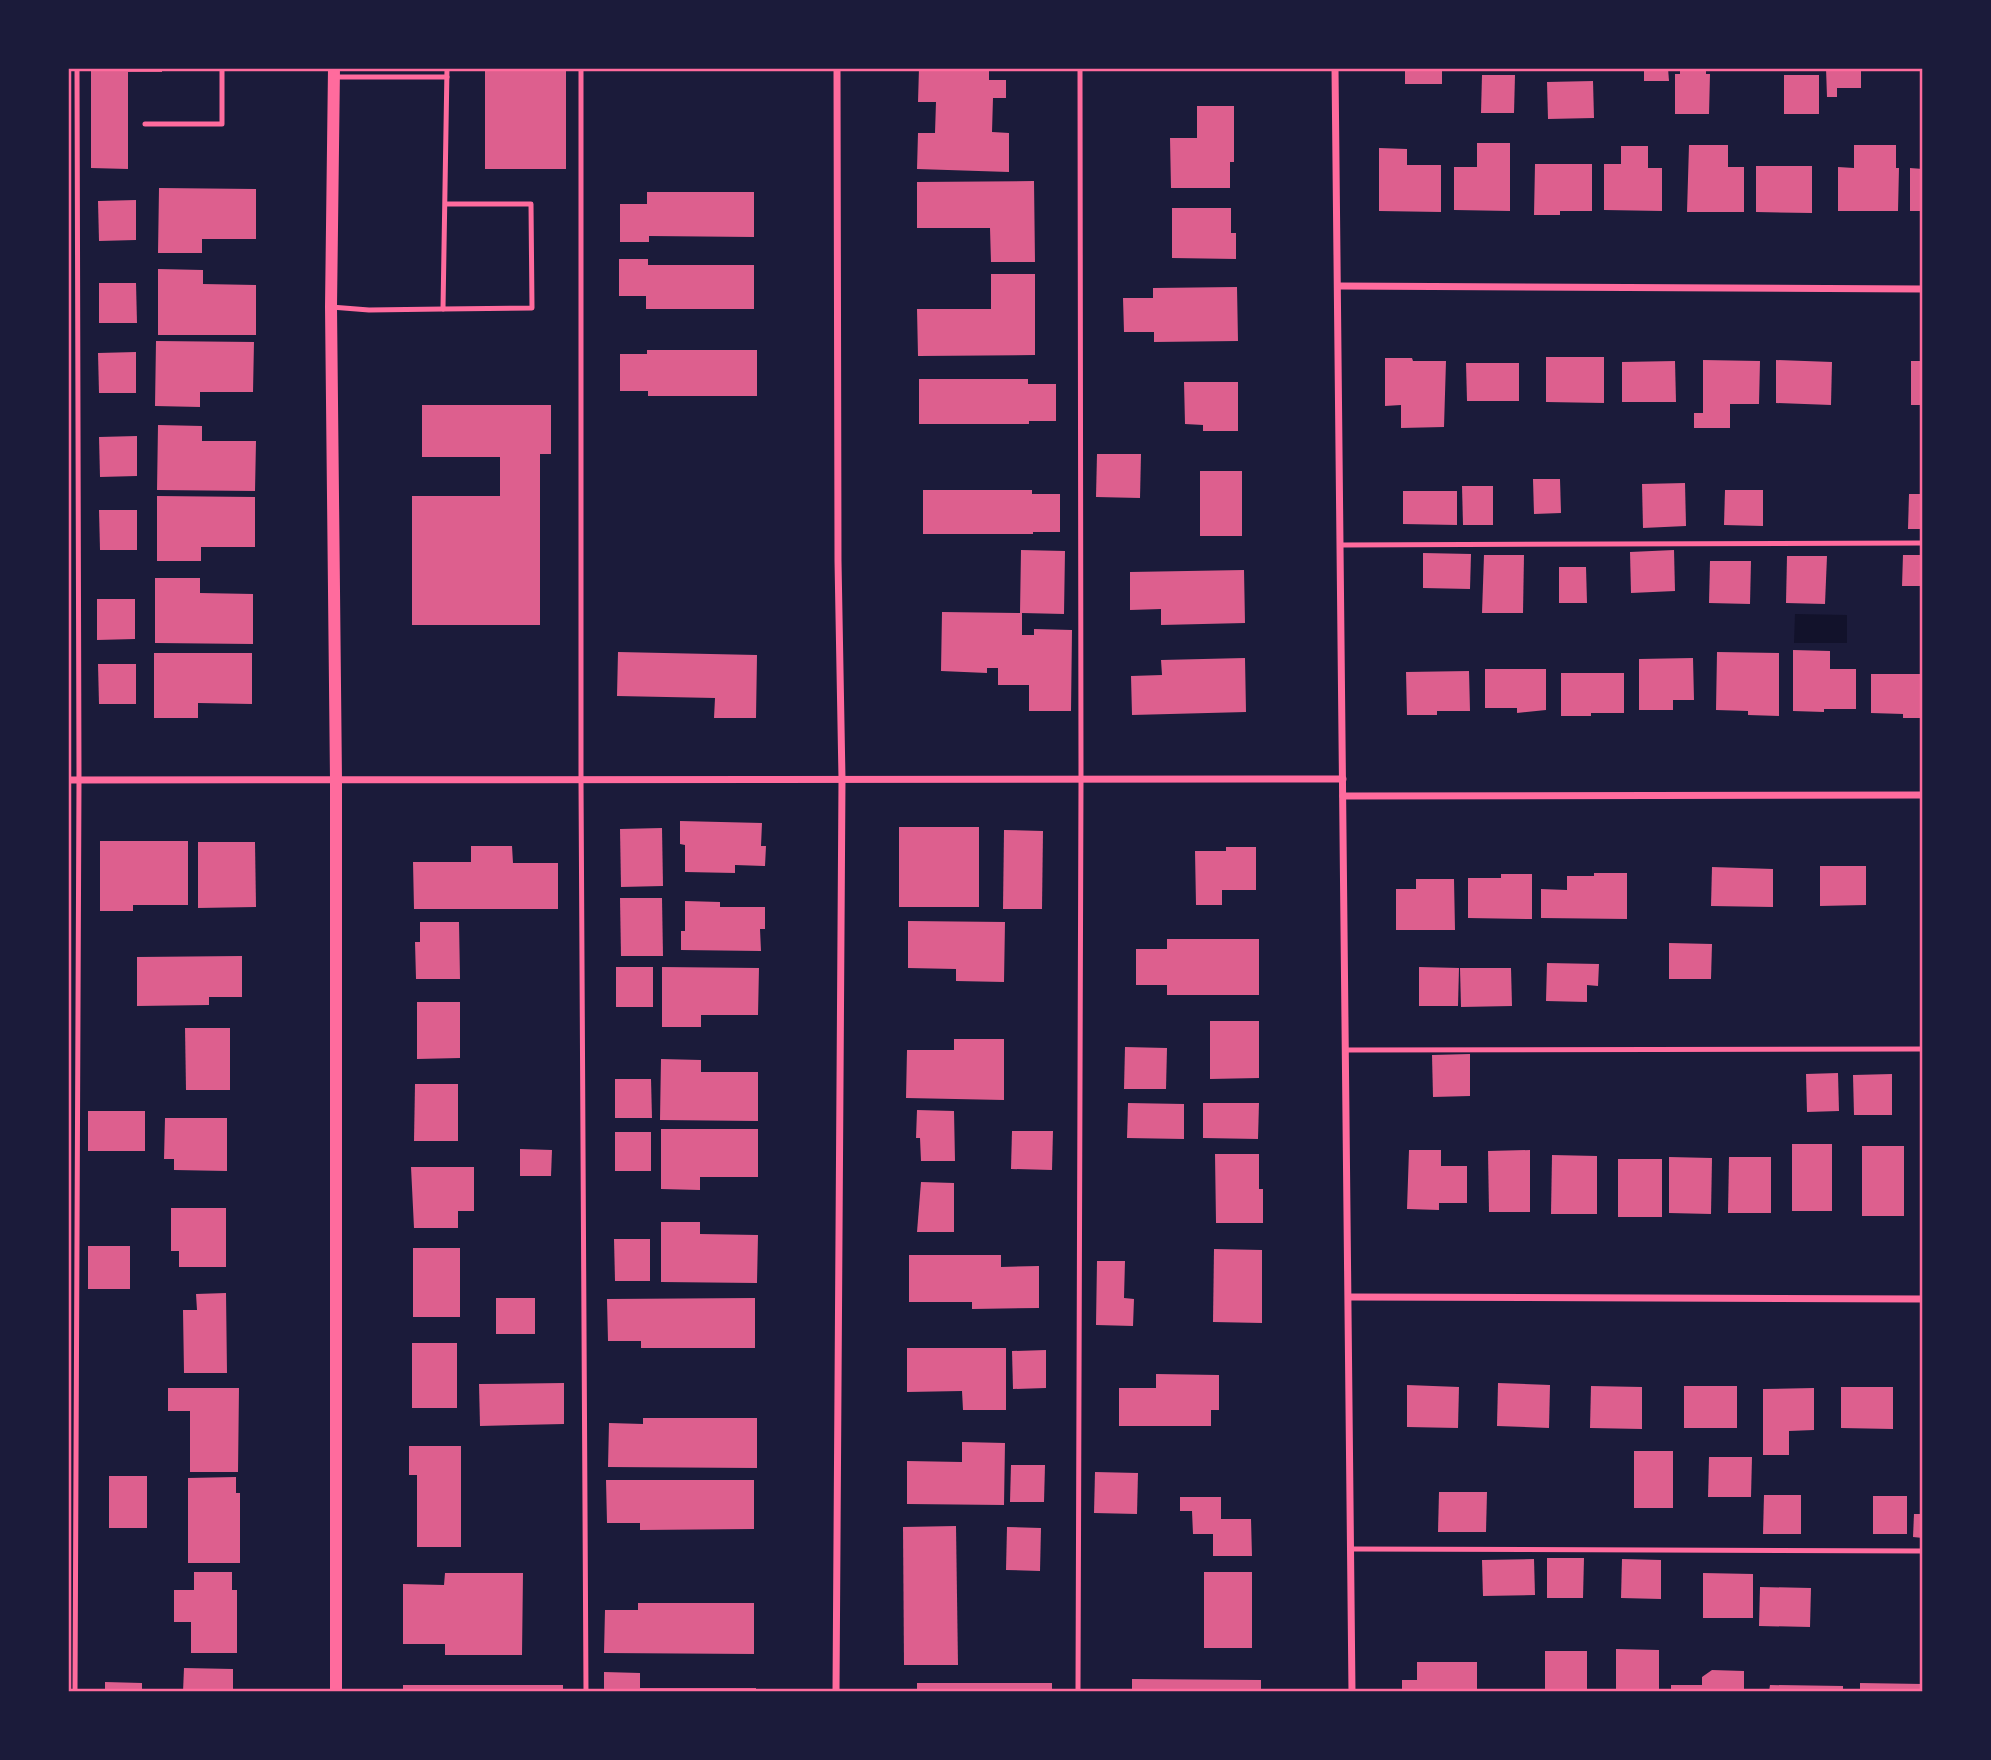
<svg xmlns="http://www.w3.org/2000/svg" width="1991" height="1760" font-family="Ubuntu,sans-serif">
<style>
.water{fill:#12122b}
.building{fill:#dd5f8e}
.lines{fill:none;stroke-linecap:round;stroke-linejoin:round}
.service{stroke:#ff6b9d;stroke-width:5}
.minor{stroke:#ff6b9d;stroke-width:7}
.tertiary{stroke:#ff6b9d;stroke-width:12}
.neatline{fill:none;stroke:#ff6b9d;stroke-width:2.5}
</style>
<rect width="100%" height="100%" fill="#1b1b3a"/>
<!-- water -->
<path class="water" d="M1795,614L1847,615V643H1794Z"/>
<!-- building -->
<g class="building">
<path d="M91,68H162V72H128V169L91,168Z"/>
<rect x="485" y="68" width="81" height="101"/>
<path d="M919,68H989V80H1006V98H993L992,132L1009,133V172L917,169L918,133H935L936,102H918Z"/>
<rect x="1405" y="68" width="37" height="16"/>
<path d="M1644,68H1668L1669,81H1644Z"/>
<path d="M1680,68H1706V74H1710L1709,114H1675V74H1680Z"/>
<path d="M1826,68H1861V88H1837V97H1827Z"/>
<path d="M1482,75H1515L1514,113H1481Z"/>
<rect x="1784" y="75" width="35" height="39"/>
<path d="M1593,81L1594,118L1548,119L1547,82Z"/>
<path d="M1197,106H1234V162H1230V188H1171L1170,138H1197Z"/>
<path d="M1477,143H1510V211L1454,210V167H1477Z"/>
<path d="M1689,145H1728V167H1744V212H1687Z"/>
<path d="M1854,145H1896V168H1899L1898,211H1838V167L1854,168Z"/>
<path d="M1621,146H1648V168H1662V211L1604,210V164H1621Z"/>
<path d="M1379,148L1407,149V165H1441V212L1379,211Z"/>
<path d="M1535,164H1592V211H1560V215H1534Z"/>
<path d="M1756,166H1812V213L1756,212Z"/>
<path d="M1910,168L1923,169V211H1910Z"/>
<path d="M1034,181L1035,262H991L990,228H917V182Z"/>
<path d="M159,188L256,189V239H202V253H158Z"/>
<path d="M647,192H754V237L649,236V242H620V204H647Z"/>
<path d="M136,200V240L99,241L98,201Z"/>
<path d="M1172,208H1231V233H1236V259L1172,258Z"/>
<path d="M619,259H648V265H754V309H646V296H619Z"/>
<path d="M158,269L203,270V284L256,285V335H158Z"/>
<path d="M991,274H1035V355L918,356L917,309H991Z"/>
<path d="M99,283H136L137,323H99Z"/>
<path d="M1237,287L1238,341L1154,342V332H1124L1123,298H1153V288Z"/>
<path d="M156,341L254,342L253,392H200V407L155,406Z"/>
<path d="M647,350H757V396H648V391H620V354H647Z"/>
<path d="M136,352V393H99L98,353Z"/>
<path d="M1546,357H1604V403L1546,402Z"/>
<path d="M1385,358H1412L1413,361H1446L1444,427L1401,428V405L1385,406Z"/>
<path d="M1703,360L1760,361L1759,404H1730V428H1694V413H1703Z"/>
<path d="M1776,360L1832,362L1831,405L1776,403Z"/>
<path d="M1675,361L1676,402H1622V362Z"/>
<rect x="1911" y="361" width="12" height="44"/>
<path d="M1466,363H1519V401H1467Z"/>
<path d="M919,379H1028V384H1056V421H1029V424H919Z"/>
<path d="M1184,382H1238V431H1203V425L1185,424Z"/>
<path d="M422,405H551V454H540V625H412V496H500V457H422Z"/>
<path d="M158,425L202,426V441H256L255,491L157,490Z"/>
<path d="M137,436V476L100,477L99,437Z"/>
<path d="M1097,454H1141L1140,498L1096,497Z"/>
<rect x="1200" y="471" width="42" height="65"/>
<path d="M1533,479H1560L1561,513L1534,514Z"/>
<path d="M1685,483L1686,526L1643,528L1642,484Z"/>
<path d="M1462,486H1493V525H1463Z"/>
<path d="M923,490H1032V494H1060V532H1033V534H923Z"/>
<path d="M1725,490H1763V526L1724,525Z"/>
<path d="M1403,491H1457V525L1403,524Z"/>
<path d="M1909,494H1923V529H1908Z"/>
<path d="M157,496L255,497V547H201V561H157Z"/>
<path d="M99,510H137V550H100Z"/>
<path d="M1021,550L1065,551L1064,614L1022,613V635H1034V629L1072,630L1071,711H1029V685H998V668H987V673L941,671L942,612L1020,613Z"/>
<path d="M1674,550L1675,591L1631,593L1630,552Z"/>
<path d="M1423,553L1471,554L1470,589L1423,588Z"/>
<path d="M1484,555H1524L1523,613H1482Z"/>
<path d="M1903,555H1923V586H1902Z"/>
<path d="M1787,556H1827L1825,604L1786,603Z"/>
<path d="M1710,561H1751L1750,604L1709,603Z"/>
<path d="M1559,567H1586L1587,603H1559Z"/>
<path d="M1244,570L1245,623L1161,625V609L1130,610V572Z"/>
<path d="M155,578H200V593L253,594V644L155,643Z"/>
<path d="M97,599H135V639L97,640Z"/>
<path d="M1793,650L1830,651V669H1856V709H1824V712L1793,711Z"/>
<path d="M618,652L757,655L756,718H714L715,698L617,696Z"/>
<path d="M1717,652L1779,653V716L1748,715V711L1716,710Z"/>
<path d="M154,653H252V704L198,703V718H154Z"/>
<path d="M1245,658L1246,712L1132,715L1131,676L1162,675L1161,660Z"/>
<path d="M1693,658L1694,700H1673V710H1639V659Z"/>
<path d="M98,664H136V704H99Z"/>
<path d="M1485,669H1546V710L1517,713V708H1485Z"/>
<path d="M1469,671L1470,711H1437V715H1407L1406,672Z"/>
<path d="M1561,673H1624V713H1591V716H1561Z"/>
<path d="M1871,674H1923V718H1903V714L1871,713Z"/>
<path d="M680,821L762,823L761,846H766L765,866L735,865V873L685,872V845L680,844Z"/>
<rect x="899" y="827" width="80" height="80"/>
<path d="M662,828L663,886L621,887L620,829Z"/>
<path d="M1004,830L1043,831L1042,909H1003Z"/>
<path d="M100,841H188V905H133V911H100Z"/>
<path d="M198,842H255L256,907L198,908Z"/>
<path d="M471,846H512L513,863H558V909H414L413,862H471Z"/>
<path d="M1226,847H1256V890H1222V905H1196L1195,851H1226Z"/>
<path d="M1820,866H1866V905L1820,906Z"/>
<path d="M1712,867L1773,869V907L1711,906Z"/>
<path d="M1594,873H1627V919L1541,918V889L1567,890V876H1594Z"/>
<path d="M1501,874H1532V919L1468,918V878H1501Z"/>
<path d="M1416,879H1454L1455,930H1396V889H1416Z"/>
<path d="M620,898H662L663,956H621Z"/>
<path d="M685,901L720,902V907H765V929H760L761,951L681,950V931H685Z"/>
<path d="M908,921L1005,922L1004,982L956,981V969L908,968Z"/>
<path d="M420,922H459L460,979H416L415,942H420Z"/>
<path d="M1167,939H1259V995H1167V985H1136V949H1167Z"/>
<path d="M1669,943L1712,944L1711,979H1669Z"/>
<path d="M242,956V997H209V1005L137,1006V957Z"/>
<path d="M1547,963L1599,964L1598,986L1587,985V1002L1546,1001Z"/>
<rect x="616" y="967" width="37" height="40"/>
<path d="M662,967L759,968L758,1015H701V1027H662Z"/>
<path d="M1419,967L1459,968L1458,1006H1419Z"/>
<path d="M1460,968H1511L1512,1006L1461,1007Z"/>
<path d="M417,1002H460V1058L417,1059Z"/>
<path d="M1210,1021H1259V1078L1210,1079Z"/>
<path d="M185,1028H230V1090H186Z"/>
<path d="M954,1039H1004V1100L906,1098L907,1050H954Z"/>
<path d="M1125,1047L1167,1048L1166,1089H1124Z"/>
<path d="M1470,1054V1096L1433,1097L1432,1055Z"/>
<path d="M661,1059L701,1060V1072H758V1121L660,1120Z"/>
<path d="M1838,1073L1839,1111L1807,1112L1806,1074Z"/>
<path d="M1892,1074V1115H1854L1853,1075Z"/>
<path d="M615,1079H651L652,1118H615Z"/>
<path d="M415,1084H458V1141H414Z"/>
<path d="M1128,1103L1184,1104V1139L1127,1138Z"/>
<path d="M1203,1103H1259L1258,1139L1203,1138Z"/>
<path d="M917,1110L954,1111L955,1161H921L920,1138H916Z"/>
<rect x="88" y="1111" width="57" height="40"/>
<path d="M165,1118H227V1171L174,1170V1159H164Z"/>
<path d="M661,1129H758V1177H700V1190L661,1189Z"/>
<path d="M1012,1131H1053L1052,1170L1011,1169Z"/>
<rect x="615" y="1132" width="36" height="39"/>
<rect x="1792" y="1144" width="40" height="67"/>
<rect x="1862" y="1146" width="42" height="70"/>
<path d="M520,1149L552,1150L551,1176H520Z"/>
<path d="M1409,1150H1441V1166H1467V1203H1439V1210L1407,1209Z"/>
<path d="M1530,1150V1212H1489L1488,1151Z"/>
<path d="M1215,1154H1259V1189H1263V1223H1216Z"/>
<path d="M1552,1155L1597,1156V1214H1551Z"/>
<path d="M1669,1157L1712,1158L1711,1214L1669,1213Z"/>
<path d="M1729,1157H1771V1213H1728Z"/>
<rect x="1618" y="1159" width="44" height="58"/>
<path d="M411,1167H474V1211H458V1228H414Z"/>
<path d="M921,1182L954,1183V1232H917Z"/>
<path d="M171,1208H226V1267H179V1251H171Z"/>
<path d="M661,1222H700V1234L758,1235L757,1283L661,1282Z"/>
<path d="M614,1239H650V1281H615Z"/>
<rect x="88" y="1246" width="42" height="43"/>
<rect x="413" y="1248" width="47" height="69"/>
<path d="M1214,1249L1262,1250V1323L1213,1322Z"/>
<path d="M909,1255H1001V1267L1039,1266V1308L972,1309V1302H909Z"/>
<path d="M1097,1261H1125L1124,1298L1134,1299L1133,1326L1096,1325Z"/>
<path d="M226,1293L227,1373H184L183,1310H197L196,1294Z"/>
<rect x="496" y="1298" width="39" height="36"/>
<path d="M755,1298V1348H641V1341H608L607,1299Z"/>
<rect x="412" y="1343" width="45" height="65"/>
<path d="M907,1348H1006V1410H963L962,1391L907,1392Z"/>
<path d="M1046,1350V1388L1013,1389L1012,1351Z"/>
<path d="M1156,1374L1219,1375V1410H1211V1426H1119V1388H1156Z"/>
<path d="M564,1383V1424L480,1426L479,1384Z"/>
<path d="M1498,1383L1550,1385L1549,1428L1497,1426Z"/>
<path d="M1407,1385L1459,1387L1458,1428L1407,1427Z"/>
<path d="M1591,1386L1642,1387V1429L1590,1428Z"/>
<rect x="1684" y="1386" width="53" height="42"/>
<path d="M1841,1387H1893V1429L1841,1428Z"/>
<path d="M168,1388H239L238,1472H190V1411H168Z"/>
<path d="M1814,1388V1430L1789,1431V1455H1763V1389Z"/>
<path d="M643,1418H757V1468L608,1467L609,1423L643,1424Z"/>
<path d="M962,1442L1005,1443L1004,1505L907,1504V1461L962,1462Z"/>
<path d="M409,1446H461V1547H417V1475H409Z"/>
<rect x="1634" y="1451" width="39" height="57"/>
<path d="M1709,1457H1752L1751,1497H1708Z"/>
<path d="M1011,1465H1045L1044,1502H1010Z"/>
<path d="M1095,1472L1138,1473L1137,1514L1094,1513Z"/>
<rect x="109" y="1476" width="38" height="52"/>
<path d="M236,1477V1493H240V1563H188V1478Z"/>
<path d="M606,1480H754V1529L640,1530V1523H607Z"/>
<path d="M1439,1492H1487L1486,1532H1438Z"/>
<path d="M1764,1495H1801V1534H1763Z"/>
<rect x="1873" y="1496" width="34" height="38"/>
<path d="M1180,1497H1221V1519H1251L1252,1556H1213V1534H1193L1192,1511H1180Z"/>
<path d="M1914,1514H1923V1538L1913,1537Z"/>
<path d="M956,1526L958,1665H904L903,1527Z"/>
<path d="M1007,1527L1041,1528L1040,1571L1006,1570Z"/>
<path d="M1547,1558H1584L1583,1598H1547Z"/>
<path d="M1534,1559L1535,1595L1483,1596L1482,1560Z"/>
<path d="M1622,1559L1661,1560V1599L1621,1598Z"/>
<path d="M194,1572H232V1590H237V1653H191V1622H174V1590H194Z"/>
<rect x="1204" y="1572" width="48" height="76"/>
<path d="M445,1573H523L522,1655H445V1644H403V1584L444,1585Z"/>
<path d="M1703,1573L1753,1574V1618H1703Z"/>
<path d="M1760,1587L1811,1588L1810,1627L1759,1626Z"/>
<path d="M638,1603H754V1654L604,1653L605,1610H638Z"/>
<path d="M1616,1649L1659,1650V1692H1616Z"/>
<rect x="1545" y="1651" width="42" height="41"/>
<path d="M1417,1662H1477V1692H1402V1680H1417Z"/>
<path d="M184,1668L233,1669V1692H183Z"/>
<path d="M1712,1670L1744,1671V1692H1671V1685H1702V1677Z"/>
<path d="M604,1672L640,1673V1688H756V1692H604Z"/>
<path d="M1132,1679L1261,1680V1692H1132Z"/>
<path d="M105,1682L142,1683V1692H105Z"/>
<rect x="917" y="1683" width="135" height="9"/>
<path d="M1860,1683L1923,1684V1692H1860Z"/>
<rect x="403" y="1685" width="160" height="7"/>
<path d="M1770,1685L1843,1686V1692H1769Z"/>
</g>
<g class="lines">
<!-- service -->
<g class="service">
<path d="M581,68V780L586,1692"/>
<path d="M334,77H447"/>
<path d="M145,124H222V68"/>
<path d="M445,204H531L532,308L443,309L447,68"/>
<path d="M331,307L369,310L443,309"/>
<path d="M1341,545L1923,543"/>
<path d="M1345,1050L1923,1049"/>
<path d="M1352,1549L1923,1551"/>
<path d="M75,1692L79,780L77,68"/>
<path d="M1078,1692L1081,779L1080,68"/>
</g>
<!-- minor -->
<g class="minor">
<path d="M1335,68L1352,1692"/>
<path d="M1339,286L1923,289"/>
<path d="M68,780L1343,779"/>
<path d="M1343,796L1923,795"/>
<path d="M1350,1297L1923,1299"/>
<path d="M836,1692L842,779L838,561L837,68"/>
</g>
<!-- tertiary -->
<path class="tertiary" d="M334,68L331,307L336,780V1692"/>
</g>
<!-- border -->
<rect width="1991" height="1760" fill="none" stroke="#1b1b3a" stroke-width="140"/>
<rect x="70" y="70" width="1851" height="1620" class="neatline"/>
</svg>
